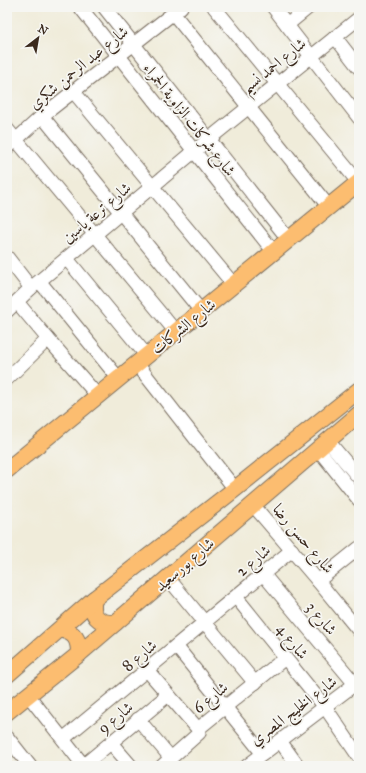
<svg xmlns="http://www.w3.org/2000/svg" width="366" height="773" font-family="'IM FELL Great Primer',Amiri,serif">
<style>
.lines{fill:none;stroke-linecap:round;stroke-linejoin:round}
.minor-casing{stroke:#7a6e60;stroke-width:15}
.major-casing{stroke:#7a6e60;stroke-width:18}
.minor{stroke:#fff;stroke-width:13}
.major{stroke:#fcbd6f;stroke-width:16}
.labels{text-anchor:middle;stroke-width:3.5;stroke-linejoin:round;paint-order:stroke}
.street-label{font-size:16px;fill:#3b2a1e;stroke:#f6f6f2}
</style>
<rect width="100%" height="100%" fill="#f6f6f2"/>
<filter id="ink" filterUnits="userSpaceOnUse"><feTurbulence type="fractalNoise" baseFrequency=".025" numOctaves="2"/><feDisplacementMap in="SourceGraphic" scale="8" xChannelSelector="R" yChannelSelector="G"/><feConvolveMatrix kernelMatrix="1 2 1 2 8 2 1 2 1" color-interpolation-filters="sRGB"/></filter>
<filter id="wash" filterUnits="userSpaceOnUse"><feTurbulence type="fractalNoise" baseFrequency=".012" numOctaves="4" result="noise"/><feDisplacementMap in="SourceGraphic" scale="16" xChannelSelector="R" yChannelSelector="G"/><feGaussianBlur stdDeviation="0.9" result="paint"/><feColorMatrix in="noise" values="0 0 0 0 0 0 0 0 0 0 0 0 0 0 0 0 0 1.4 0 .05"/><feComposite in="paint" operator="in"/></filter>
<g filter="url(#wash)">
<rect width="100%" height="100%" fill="#f0ecda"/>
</g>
<g filter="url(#ink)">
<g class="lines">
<defs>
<g id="minor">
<path d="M80,7L274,252"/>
<path d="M104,7L289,240"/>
<path d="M214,7L359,183"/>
<path d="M273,7L359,118"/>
<path d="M173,13L329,207"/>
<path d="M287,25L309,7"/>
<path d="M335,37L359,68"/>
<path d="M73,91L234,285"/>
<path d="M42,116L201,311"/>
<path d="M7,129L176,332"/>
<path d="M7,148L42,116L181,7"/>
<path d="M7,257L31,288"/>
<path d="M67,259L147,356"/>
<path d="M40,282L119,379"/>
<path d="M17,302L48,339L98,396"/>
<path d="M7,311L31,288L209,139L359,18"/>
<path d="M137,364L235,489"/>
<path d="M7,379L48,339"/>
<path d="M328,441L359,478"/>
<path d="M318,449L359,500"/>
<path d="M253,505L318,581L359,631"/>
<path d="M263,574L355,684"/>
<path d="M168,578L255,683"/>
<path d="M318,581L359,548"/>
<path d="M236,597L325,707L359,757"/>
<path d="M176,646L263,754"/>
<path d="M147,670L198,729"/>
<path d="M28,695L84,766"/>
<path d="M138,719L171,758"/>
<path d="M7,737L30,766"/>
<path d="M63,739L292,550"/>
<path d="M280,741L298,766"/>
<path d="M111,743L131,766"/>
<path d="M84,765L168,695"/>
<path d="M162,766L198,734L199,733L198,729L285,658"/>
<path d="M247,766L359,681"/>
</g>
<g id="major">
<path d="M7,470L359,182"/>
<path d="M94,599C90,615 98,624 115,623"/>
<path d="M61,629C75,633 79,639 79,654"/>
<path d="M7,675L94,599L235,489L359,390"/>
<path d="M7,712L79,654L359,414"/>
</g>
</defs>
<!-- minor casing -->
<use href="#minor" class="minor-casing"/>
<!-- major casing -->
<use href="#major" class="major-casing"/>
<!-- minor -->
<use href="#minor" class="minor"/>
<!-- major -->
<use href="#major" class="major"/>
</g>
</g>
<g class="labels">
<!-- street labels -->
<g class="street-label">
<text transform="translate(273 65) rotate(-39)" y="6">شارع احمد نسيم</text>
<text transform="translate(78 67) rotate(-39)" y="6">شارع عبد الرحمن شكري</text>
<text transform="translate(190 119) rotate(52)" y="6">شارع شركات الزاوية الحمراء</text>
<text transform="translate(96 212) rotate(-40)" y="6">شارع ترعة ياسين</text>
<text transform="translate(183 326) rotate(-39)" y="6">شارع الشركات</text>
<text transform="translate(304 538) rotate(50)" y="6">شارع حسن رضا</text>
<text transform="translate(253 560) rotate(-40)" y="6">شارع 2</text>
<text transform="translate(184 564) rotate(-41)" y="6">شارع بورسعيد</text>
<text transform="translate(322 618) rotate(50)" y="6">شارع 3</text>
<text transform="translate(293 641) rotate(51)" y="6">شارع 4</text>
<text transform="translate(139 655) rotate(-40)" y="6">شارع 8</text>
<text transform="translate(210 697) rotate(-39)" y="6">شارع 6</text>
<text transform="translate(293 710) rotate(-37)" y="6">شارع الخليج المصري</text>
<text transform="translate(115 717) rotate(-40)" y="6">شارع 9</text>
</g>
</g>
<!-- margin -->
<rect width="366" height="773" fill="none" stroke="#f6f6f2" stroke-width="24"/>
<!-- north arrow -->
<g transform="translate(38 38) rotate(31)" stroke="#f6f6f2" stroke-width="3" paint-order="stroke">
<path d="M0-3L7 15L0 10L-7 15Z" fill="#3b2a1e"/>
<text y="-6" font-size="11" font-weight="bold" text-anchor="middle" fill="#3b2a1e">N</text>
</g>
</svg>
